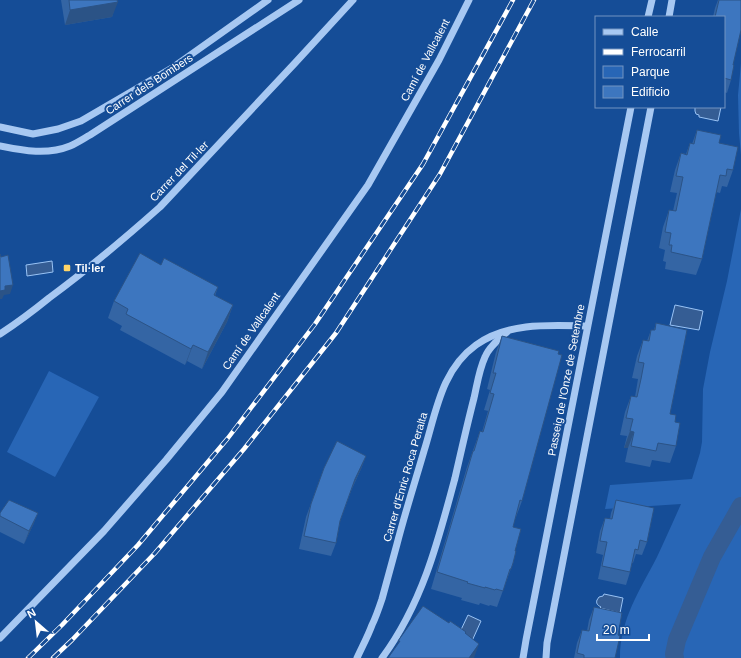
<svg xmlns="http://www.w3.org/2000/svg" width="741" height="658" font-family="Helvetica,sans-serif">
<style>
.green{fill:#2866b6}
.water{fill:#355d94;stroke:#99c3f5}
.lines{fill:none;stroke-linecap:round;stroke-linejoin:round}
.canal{stroke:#355d94;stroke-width:18}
.minor{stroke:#a7c8f2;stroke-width:7}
.rail-casing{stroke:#fff;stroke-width:4.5}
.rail{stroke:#154d97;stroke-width:3;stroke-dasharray:9;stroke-linecap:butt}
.wall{fill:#3465a4}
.shaded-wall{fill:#2b5386}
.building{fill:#3d76bf;stroke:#2b5386}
.poi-dot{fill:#ffd568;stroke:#154d97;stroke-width:1.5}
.labels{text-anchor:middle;stroke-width:4;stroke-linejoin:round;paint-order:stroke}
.street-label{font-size:11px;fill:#fff;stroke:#154d97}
.poi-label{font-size:11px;font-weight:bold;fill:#fff;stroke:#154d97;text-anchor:start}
</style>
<rect width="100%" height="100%" fill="#154d97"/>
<!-- green -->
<g class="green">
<path d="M741,63V155L739,133L738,95Z"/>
<path d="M741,209V658H620C620,619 640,590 657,557C665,540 673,522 681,504L605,509L610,485L692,479L700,453L702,442L703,389L710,352L727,281Z"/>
<path d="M49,371L99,397L55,477L7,452Z"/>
</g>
<!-- water -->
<g class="water">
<path d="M695,107H721L718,121L699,117V115L696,114L695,111Z"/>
<path d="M52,261L53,272L27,276L26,265Z"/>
<path d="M675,305L703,311L699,330L670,325Z"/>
<path d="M604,594L623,598L620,613L600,608L601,607C597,605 596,603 597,600L599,597L603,596Z"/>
<path d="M468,615L481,621L472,641L459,634Z"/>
</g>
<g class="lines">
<!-- canal -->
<path class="canal" d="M675,658L674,654L677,640L712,557L741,506"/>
<!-- minor -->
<g class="minor">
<path d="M648,17L652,0"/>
<path d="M669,17L672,0"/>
<path d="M0,127L33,134L58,129L81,121L172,68L268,0"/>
<path d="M0,146C24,151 48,155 70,146C77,143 83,139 90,135L299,0"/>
<path d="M0,334C17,323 33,311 49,298C87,270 124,239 160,207L295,63L353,0"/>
<path d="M0,638L104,531L166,460L222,392L368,185L439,60L469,0"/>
<path d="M357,658C362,647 368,636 372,625C376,617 379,608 382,599C387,581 392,562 397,544C405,513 415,482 424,451C436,413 441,370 476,345C507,322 551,325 587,326"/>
<path d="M382,658C422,604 438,542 455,478C461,452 467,425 474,398C477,385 479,370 485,357C489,347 499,339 507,332"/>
<path d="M523,658L526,640L631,107"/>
<path d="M546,658L547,643L651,107"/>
</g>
<defs>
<g id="rail">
<path d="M28,658L62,625L138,545L228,438L315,324L423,164L513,0"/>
<path d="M53,658L72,640L155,553L244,449L336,333L440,174L534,0"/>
</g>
</defs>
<!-- rail casing -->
<use href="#rail" class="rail-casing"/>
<!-- rail -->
<use href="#rail" class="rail"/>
</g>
<!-- wall -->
<g class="wall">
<path d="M61,0H117L112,17L65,25Z"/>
<path d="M718,0H741L731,80L727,93L724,92V17H713L715,8Z"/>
<path d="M697,130L719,143L733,170L727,187L722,186L720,193L716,192L702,259L696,275L665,269L666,262L663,261L665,250L659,248L663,227L669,210L673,211L677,193L670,192L675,170L681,153L686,154L690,143L692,144Z"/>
<path d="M161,265L218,287L215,296L233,305L227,322L202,369L187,361L185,365L120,330L122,326L108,318L114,301Z"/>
<path d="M656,323L670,414L675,422L676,446L670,463L652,460L650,467L625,462L628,448H624L627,436L620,435L625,412L631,396L635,397L638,379L632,378L637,356L643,340L647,341L651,330H654Z"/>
<path d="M502,336L522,501L516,517H515L513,527L515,551L513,563L497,607L490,605L489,606L480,603L479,605L461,600L462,598L431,589L467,467L480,431L482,432L488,411L484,410L490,390L487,389L496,352Z"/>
<path d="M366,456L361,469L351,491L340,521L336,543L331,556L299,549L306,517L324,468Z"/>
<path d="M616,500L647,542L642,555L636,554L633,563H632L630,572L626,585L598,579L603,555L596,553L600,531L605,518L610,519L611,513Z"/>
<path d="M0,513H38L33,525L24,544L0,532Z"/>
<path d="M594,607L618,635L615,658H574L577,643L582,630L587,631L589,620Z"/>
</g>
<!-- shaded-wall -->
<g class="shaded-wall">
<path d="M118,2L112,17L65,25L70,10Z"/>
<path d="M13,285L10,294L4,295L2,299H0V291L5,286Z"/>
<path d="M233,305L227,322L202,369L208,352Z"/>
<path d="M193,345L187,361L185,365L191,349Z"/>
<path d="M630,431L634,432L628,448H624Z"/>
<path d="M366,456L361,469L350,492L355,479Z"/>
<path d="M38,513L33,525L24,544L29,531Z"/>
<path d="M479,644L474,658H469Z"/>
</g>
<!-- building -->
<g class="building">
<path d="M69,0H117L118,2L70,10Z"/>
<path d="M719,0H741V30L733,65H734L731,80L724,78V17H715Z"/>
<path d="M697,130L721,135L719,143L738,147L733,170L727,169L726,176L720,175L702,259L671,252L672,245H669L671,233L665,232L669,210L676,211L683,177L676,176L681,153L687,155L690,143L694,144Z"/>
<path d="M140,253L161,265L164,258L218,287L214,295L233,305L208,352L193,345L191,349L126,314L128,309L114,301Z"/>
<path d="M0,254L1,257L8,255L13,285L5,286V290L0,291Z"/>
<path d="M656,323L687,330L670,414L676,415L675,422L680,423L676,446L658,443L656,451L631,446L634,432L630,431L633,419L626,418L631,396L637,397L641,379L644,363L638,362L643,340L649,341L651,330H655Z"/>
<path d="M502,336L559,351L558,354L562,355L522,501L520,500L513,527L521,529L515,551H516L513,563L511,569H510L503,591L496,589L495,590L485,587V588L467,583L468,582L437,572L473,451H474L480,431L483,432L494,394L490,393L496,373H493Z"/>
<path d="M337,441L366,456L355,479L340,521L336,543L304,536L311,504L324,468Z"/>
<path d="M9,500L38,513L29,531L0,516V513Z"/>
<path d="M616,500L654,508L647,542L640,540L638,550L635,549L630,572L602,566L607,542L600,541L602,531L605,518L612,519Z"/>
<path d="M423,606L449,623L450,621L466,632L465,633L479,644L469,658H388L400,641H398Z"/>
<path d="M594,607L622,613L618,635L620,636L615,658H584V655L577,653L582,630L589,631Z"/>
</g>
<!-- markers -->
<rect class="poi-dot" x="63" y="264" width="8" height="8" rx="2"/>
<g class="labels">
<!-- street labels -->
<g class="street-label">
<text transform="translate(425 60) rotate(-62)" y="4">Camí de Vallcalent</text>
<text transform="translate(149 84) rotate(-33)" y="4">Carrer dels Bombers</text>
<text transform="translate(179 171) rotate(-46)" y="4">Carrer del Til·ler</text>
<text transform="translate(251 331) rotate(-55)" y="4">Camí de Vallcalent</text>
<text transform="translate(566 380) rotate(-79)" y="4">Passeig de l'Onze de Setembre</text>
<text transform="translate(405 477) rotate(-74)" y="4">Carrer d'Enric Roca Peralta</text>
</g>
<!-- poi labels -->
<g class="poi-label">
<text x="75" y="272">Til·ler</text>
</g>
</g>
<!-- legend -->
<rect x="595" y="16" width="130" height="92" fill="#154d97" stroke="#7394c1"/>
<rect x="603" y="29" width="20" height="6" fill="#a7c8f2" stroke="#7394c1"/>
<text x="631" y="36" font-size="12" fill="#ffffff">Calle</text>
<rect x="603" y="49" width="20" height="6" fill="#ffffff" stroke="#7394c1"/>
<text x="631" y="56" font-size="12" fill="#ffffff">Ferrocarril</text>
<rect x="603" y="66" width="20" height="12" fill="#2866b6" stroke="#7394c1"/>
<text x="631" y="76" font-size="12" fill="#ffffff">Parque</text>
<rect x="603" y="86" width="20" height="12" fill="#3d76bf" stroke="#7394c1"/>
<text x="631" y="96" font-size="12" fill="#ffffff">Edificio</text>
<!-- north arrow -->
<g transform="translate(36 622) rotate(332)" stroke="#154d97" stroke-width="3" paint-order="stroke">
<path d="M0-3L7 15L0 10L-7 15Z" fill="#ffffff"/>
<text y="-6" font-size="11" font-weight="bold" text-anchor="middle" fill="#ffffff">N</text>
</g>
<!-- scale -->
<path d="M597 634v6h52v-6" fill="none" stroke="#ffffff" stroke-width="2"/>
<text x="603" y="634" font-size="12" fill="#ffffff" stroke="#154d97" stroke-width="3" paint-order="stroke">20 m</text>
</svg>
